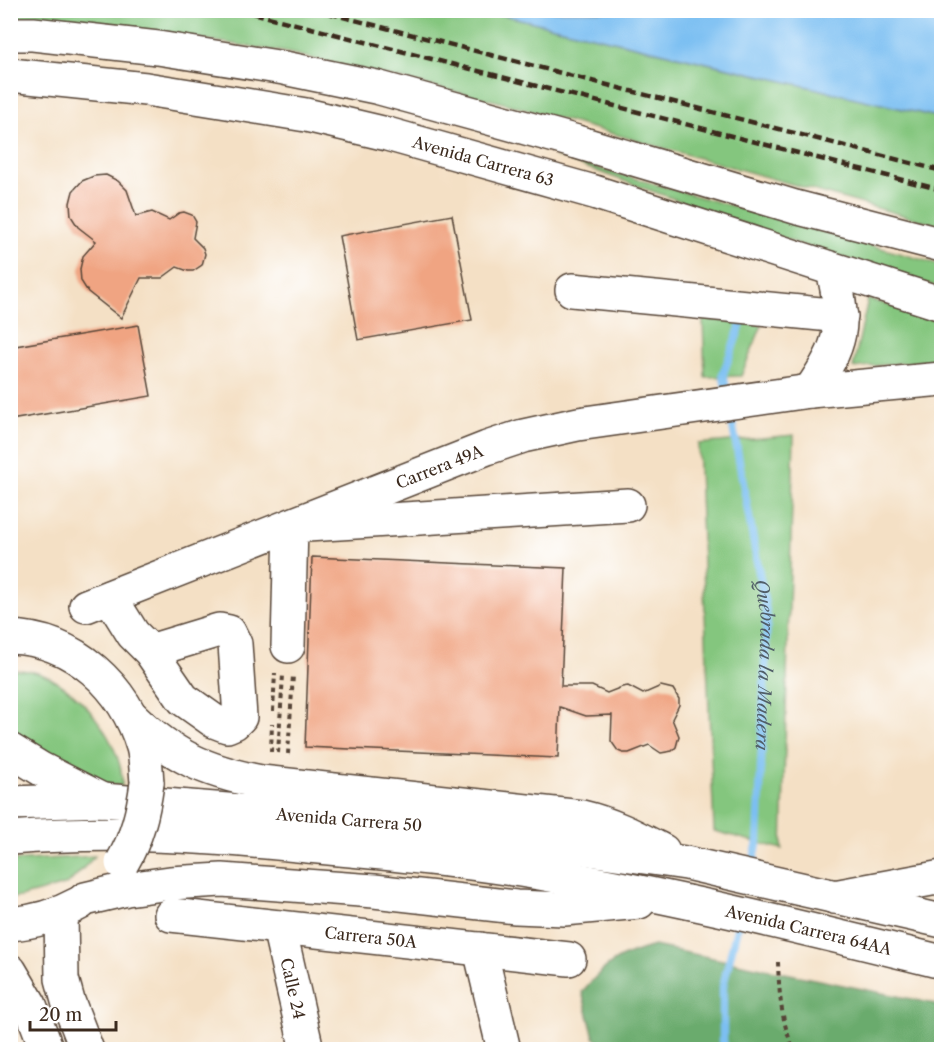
<svg xmlns="http://www.w3.org/2000/svg" width="952" height="1060" font-family="'Libre Caslon Text',serif">
<style>
.green{fill:#84c67e;stroke:#60784e;stroke-width:1.5}
.forest{fill:#6bab6d;stroke:#536a46;stroke-width:1.5}
.water{fill:#7bbff2;stroke:#5b7488;stroke-width:1.5}
.lines{fill:none;stroke-linecap:round;stroke-linejoin:round}
.stream{stroke:#7bbff2;stroke-width:8}
.building{fill:#f0a482}
.minor-casing{stroke:#574537;stroke-width:36}
.major-casing{stroke:#574537;stroke-width:36}
.highway-casing{stroke:#574537;stroke-width:36}
.path{stroke:#574537;stroke-width:4;stroke-dasharray:4.5 4.5;stroke-linecap:butt}
.minor{stroke:#fff;stroke-width:33}
.major{stroke:#fff;stroke-width:33}
.highway{stroke:#fff;stroke-width:33}
.rail{stroke:#3b2a1e;stroke-width:4.5;stroke-dasharray:9 4.5;stroke-linecap:butt}
.major-bridge-casing{stroke:#574537;stroke-width:36;stroke-linecap:butt}
.major-bridge{stroke:#fff;stroke-width:33}
.labels{text-anchor:middle;stroke-width:5;stroke-linejoin:round;paint-order:stroke}
.street-label{font-size:16px;fill:#3b2a1e;stroke:#fff}
.water-label{font-size:18px;font-style:italic;fill:#515e68;stroke:#fff}
</style>
<rect width="100%" height="100%" fill="#fff"/>
<filter id="ink" filterUnits="userSpaceOnUse"><feTurbulence type="fractalNoise" baseFrequency=".0167" numOctaves="2"/><feDisplacementMap in="SourceGraphic" scale="12" xChannelSelector="R" yChannelSelector="G"/><feConvolveMatrix kernelMatrix="1 2 1 2 8 2 1 2 1" color-interpolation-filters="sRGB"/></filter>
<filter id="wash" filterUnits="userSpaceOnUse"><feTurbulence type="fractalNoise" baseFrequency=".008" numOctaves="4" result="noise"/><feDisplacementMap in="SourceGraphic" scale="24" xChannelSelector="R" yChannelSelector="G"/><feGaussianBlur stdDeviation="1.35" result="paint"/><feColorMatrix in="noise" values="0 0 0 0 0 0 0 0 0 0 0 0 0 0 0 0 0 1.4 0 .05"/><feComposite in="paint" operator="in"/></filter>
<g filter="url(#wash)">
<rect width="100%" height="100%" fill="#f4e0c5"/>
<!-- green -->
<g class="green">
<path d="M11,10L486,11L941,118V226L496,101L284,52L91,22L11,18Z"/>
<path d="M555,156L941,265V288L802,245Z"/>
<path d="M868,299L941,321V359L853,368Z"/>
<path d="M703,319L762,325L741,376L705,377Z"/>
<path d="M794,435L782,849L714,831L698,444Z"/>
<path d="M10,670C18,670 26,670 34,672C75,681 125,744 122,786L90,782L11,737Z"/>
<path d="M95,856L68,884L20,897L11,898V861Z"/>
</g>
<!-- forest -->
<path class="forest" d="M654,946L941,1005V1049H607L594,1037L582,992C606,963 618,956 654,946Z"/>
<!-- water -->
<path class="water" d="M486,11H941V118Z"/>
<g class="lines">
<!-- stream -->
<g class="stream">
<path d="M728,397L723,374L743,319"/>
<path id="s1" d="M730,410L767,617L758,841L751,872"/>
<path d="M725,1050L723,1041V986L739,920"/>
</g>
</g>
<g id="blocks">
<!-- building -->
<g class="building">
<path d="M106,175L118,181L127,190L136,216L152,212L169,220L179,213L184,212L192,215L196,222L193,238L203,248L205,254L202,265L193,271H188L177,267L162,278H141L121,318L88,292L81,281L80,269L83,256L96,241L78,227L71,216L70,203L73,191L82,181L94,176Z"/>
<path d="M452,215L472,320L358,340L339,236Z"/>
<path d="M138,325L151,396L10,420V347Z"/>
<path d="M312,557L566,568L561,686H592L607,693L622,687L628,686L643,694L661,686L673,689L679,699V705L672,719L679,736L676,747L672,751L661,753L649,745L629,753H623L618,751L611,741L612,715L586,716L560,707L558,758L305,747Z"/>
</g>
</g>
</g>
<g filter="url(#ink)">
<use href="#blocks" fill-opacity="0" stroke="#574537" stroke-width="1.5"/>
<g class="lines">
<defs>
<g id="minor">
<path d="M572,290L841,316"/>
<path d="M810,391C843,343 846,327 833,270"/>
<path d="M110,597L133,634L150,651L183,699L214,721L227,726L234,723L240,717L235,644L229,632L219,630L150,651"/>
<path id="s2" d="M86,606L487,448L523,436L578,424L810,391L942,379"/>
<path d="M288,646L291,526L628,505"/>
<path id="s3" d="M171,915L569,959"/>
<path id="s4" d="M279,927L307,1050"/>
<path d="M480,949L504,1050"/>
</g>
<g id="major">
<path d="M10,637C75,639 125,687 143,747C146,758 146,771 147,783"/>
<path d="M132,717C174,757 205,771 261,782L582,817C612,824 636,837 663,851"/>
<path id="s5" d="M10,803L102,800L429,826L686,863L942,921"/>
<path id="s6" d="M10,838C113,830 207,836 308,846C394,854 482,862 567,878C693,901 817,931 942,962"/>
<path d="M85,899L127,889L170,883L222,880L374,891L516,907L564,909L639,902"/>
<path d="M61,913L62,979L68,1001L87,1050"/>
<path d="M10,924C36,922 58,915 80,903"/>
<path d="M10,971L30,1005L47,1050"/>
</g>
<g id="highway">
<path d="M10,34H33L158,48L284,68L376,87L577,142L795,207L942,245"/>
<path id="s7" d="M10,75L146,89L227,102L306,115L387,134L594,192L942,304"/>
<path d="M10,750L41,769L102,800"/>
<path d="M834,897L942,877"/>
</g>
</defs>
<!-- minor casing -->
<use href="#minor" class="minor-casing"/>
<!-- major casing -->
<use href="#major" class="major-casing"/>
<!-- highway casing -->
<use href="#highway" class="highway-casing"/>
<!-- path -->
<g class="path">
<path d="M273,711L275,673"/>
<path d="M271,752L272,724"/>
<path d="M278,753L283,675"/>
<path d="M288,754L293,675"/>
<path d="M778,962C779,992 781,1022 794,1050"/>
</g>
<!-- minor -->
<use href="#minor" class="minor"/>
<!-- major -->
<use href="#major" class="major"/>
<!-- highway -->
<use href="#highway" class="highway"/>
<!-- rail -->
<g class="rail">
<path d="M241,10L942,190"/>
<path d="M316,10L942,171"/>
</g>
<defs>
<path id="major-bridge" d="M122,863C137,837 143,813 147,783"/>
</defs>
<!-- major-bridge casing -->
<use href="#major-bridge" class="major-bridge-casing"/>
<!-- major-bridge -->
<use href="#major-bridge" class="major-bridge"/>
</g>
</g>
<g class="labels">
<!-- street labels -->
<g class="street-label">
<text dy="6" stroke="none"><textPath href="#s7" startOffset="482">Avenida Carrera 63</textPath></text>
<text dy="6" stroke="none"><textPath href="#s2" startOffset="380">Carrera 49A</textPath></text>
<text dy="6" stroke="none"><textPath href="#s5" startOffset="340">Avenida Carrera 50</textPath></text>
<text dy="6" stroke="none"><textPath href="#s6" startOffset="807">Avenida Carrera 64AA</textPath></text>
<text dy="6" stroke="none"><textPath href="#s3" startOffset="201">Carrera 50A</textPath></text>
<text dy="6" stroke="none"><textPath href="#s4" startOffset="63">Calle 24</textPath></text>
</g>
<!-- water labels -->
<g class="water-label">
<text dy="6" stroke="none"><textPath href="#s1" startOffset="258">Quebrada la Madera</textPath></text>
</g>
</g>
<!-- margin -->
<rect width="952" height="1060" fill="none" stroke="#fff" stroke-width="36"/>
<!-- scale -->
<path d="M30 1021v9h86v-9" fill="none" stroke="#3b2a1e" stroke-width="3"/>
<text x="39" y="1021" font-size="18" fill="#3b2a1e" stroke="#ffffff" stroke-width="4.5" paint-order="stroke">20 m</text>
</svg>
